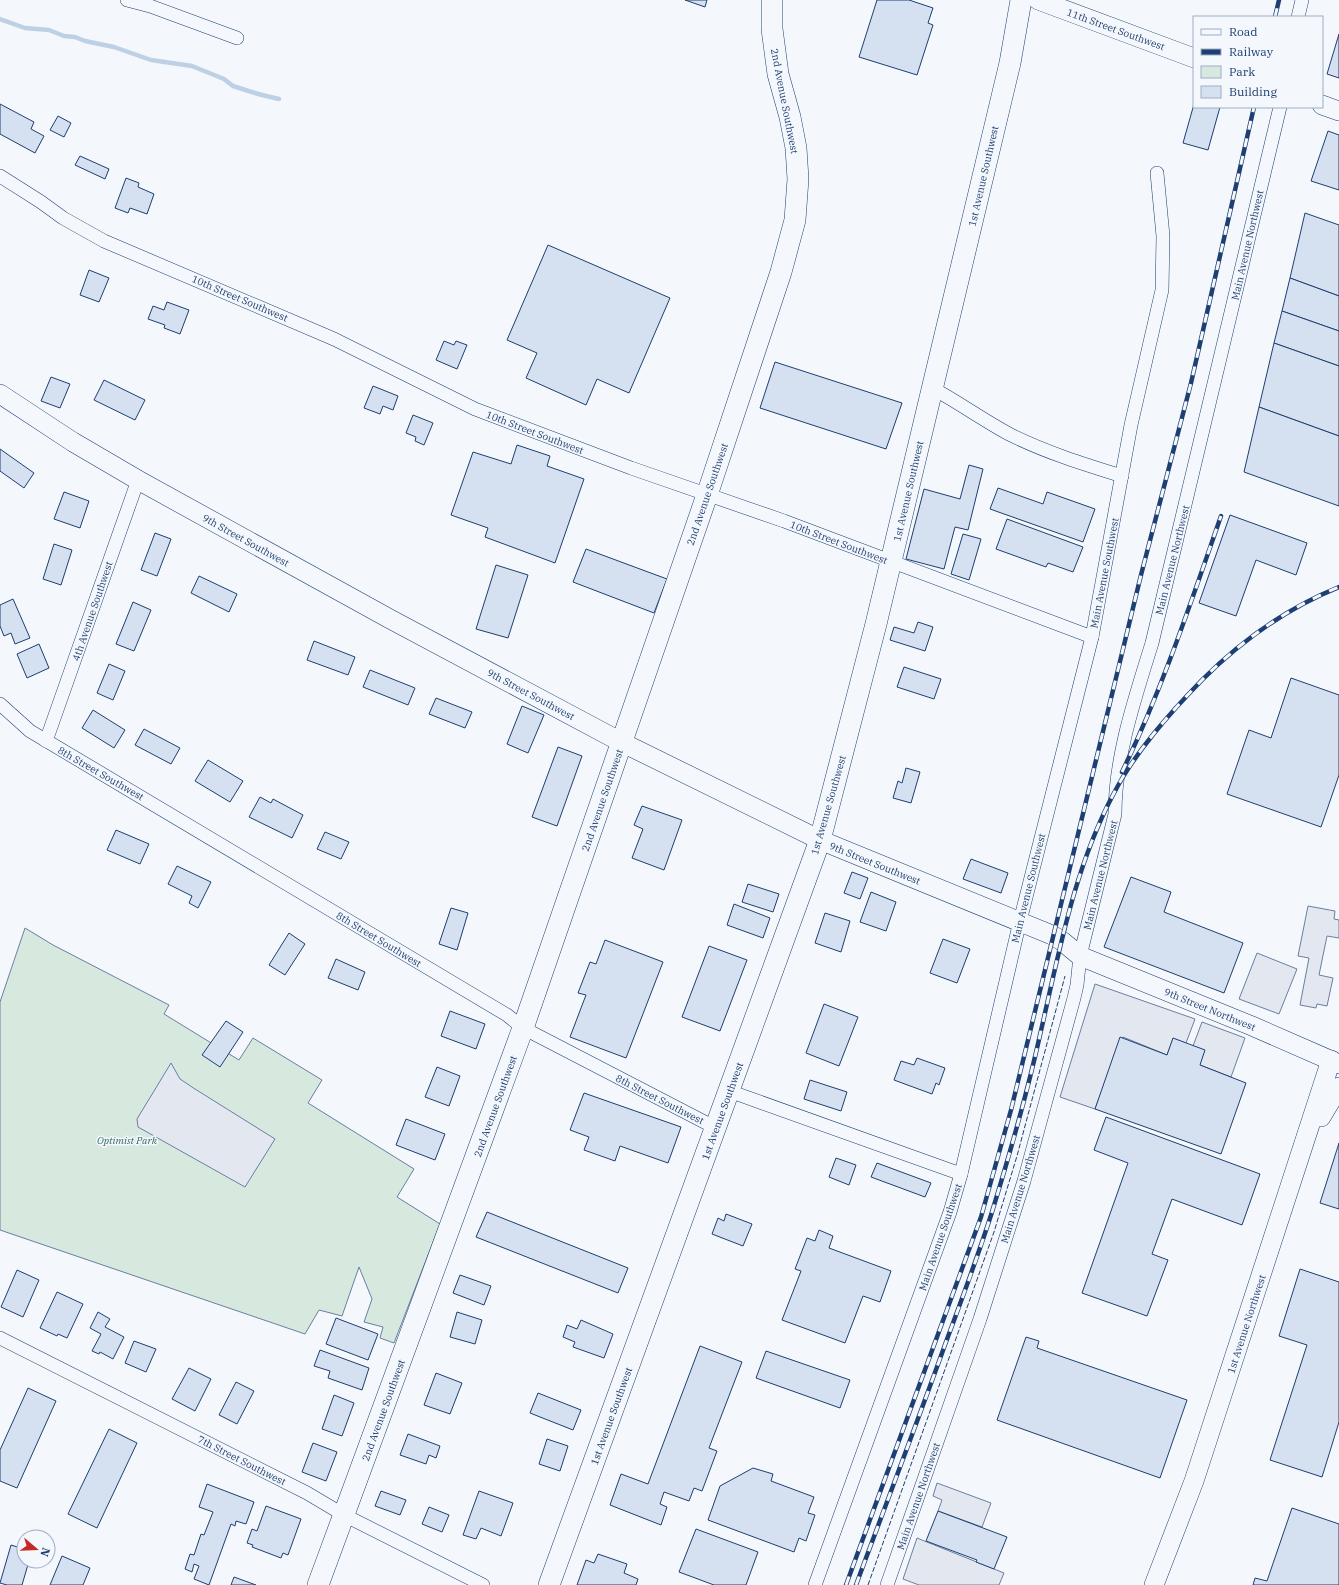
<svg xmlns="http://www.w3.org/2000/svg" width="1339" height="1585" font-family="'IBM Plex Serif',serif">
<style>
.green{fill:#d7e8df;stroke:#687fa3}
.parking{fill:#e3e8f0;stroke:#687fa3}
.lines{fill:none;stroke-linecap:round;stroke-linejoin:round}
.stream{stroke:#bed0e5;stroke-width:4.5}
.building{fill:#d5e0f0;stroke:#1d3f73}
.street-casing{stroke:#1d3f73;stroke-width:14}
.secondary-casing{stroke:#1d3f73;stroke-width:20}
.primary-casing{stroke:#1d3f73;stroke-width:22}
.street{stroke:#f4f7fb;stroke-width:13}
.secondary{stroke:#f4f7fb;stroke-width:19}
.primary{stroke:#f4f7fb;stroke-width:21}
.rail-casing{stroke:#1d3f73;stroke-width:4.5}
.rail{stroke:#f4f7fb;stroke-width:3;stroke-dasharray:9;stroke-linecap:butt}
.fence{stroke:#1d3f73;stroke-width:1;stroke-dasharray:5 2;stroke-linecap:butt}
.labels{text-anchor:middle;stroke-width:3;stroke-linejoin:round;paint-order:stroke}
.street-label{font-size:10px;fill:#1d3f73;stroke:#f4f7fb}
.park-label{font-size:10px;font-style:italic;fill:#2c6c60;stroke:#f4f7fb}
</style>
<rect width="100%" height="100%" fill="#f4f7fb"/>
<!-- green -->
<path class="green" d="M25,928L53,945L169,1005L164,1014L239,1060L253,1038L322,1080L308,1103L414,1169L397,1197L440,1224L394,1343L380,1338L383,1327L364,1322L372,1299L359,1267L342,1316L319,1310L305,1334L0,1230V1002Z"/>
<!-- parking -->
<g class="parking">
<path d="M1308,906L1335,911L1334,919L1339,920V938L1327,936L1319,975L1333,978L1327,1006L1317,1004L1316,1008L1300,1005L1309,958L1298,956Z"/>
<path d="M1257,953L1297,969L1279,1014L1239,999Z"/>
<path d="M1095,984L1195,1019L1186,1043L1173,1039L1167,1055L1123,1037L1095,1109L1060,1097Z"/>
<path d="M1202,1022L1245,1038L1231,1077L1200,1065L1193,1046Z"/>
<path d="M171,1063L180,1079L195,1089L275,1139L245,1187L138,1127L137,1119Z"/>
<path d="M937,1483L991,1503L982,1527L938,1511L942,1500L933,1496Z"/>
<path d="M917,1538L1004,1573L999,1585H919L903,1579Z"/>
</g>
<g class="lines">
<!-- stream -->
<path class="stream" d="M0,19L25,28L49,30L64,36L75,37L85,41L114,47L151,60L192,66L224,79L233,86L258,94L279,99"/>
</g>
<!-- building -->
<g class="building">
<path d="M685,0H707L705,7Z"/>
<path d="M877,0H909L933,8L928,23L933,25L917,75L859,57Z"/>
<path d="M1339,34V78L1327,74Z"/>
<path d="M0,104L34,122L31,129L44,136L35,153L0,134Z"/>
<path d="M1194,104V107H1220L1208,150L1183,143Z"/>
<path d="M58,116L71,123L64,137L50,130Z"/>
<path d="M1328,131L1339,135V190L1311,181Z"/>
<path d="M80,156L109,169L105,179L75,165Z"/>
<path d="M126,178L139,183L138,187L154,194L147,214L130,208L128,213L115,208Z"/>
<path d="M1305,213L1339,225V296L1290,278Z"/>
<path d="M548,245L670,298L629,393L597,379L586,405L526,378L537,353L507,340Z"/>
<path d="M89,270L109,278L99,302L80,295Z"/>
<path d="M1290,278L1339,296V331L1282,311Z"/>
<path d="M167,302L189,310L180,334L164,328L165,325L148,319L153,306L164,310Z"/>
<path d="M1282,311L1339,331V366L1274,343Z"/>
<path d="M444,341L454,345L456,341L467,345L457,369L436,360Z"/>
<path d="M1274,343L1339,366V436L1259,407Z"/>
<path d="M775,362L902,403L886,449L760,408Z"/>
<path d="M51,377L70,384L60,408L41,401Z"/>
<path d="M104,380L145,400L135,420L94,400Z"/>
<path d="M373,386L398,396L393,410L383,406L380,414L364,408Z"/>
<path d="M1259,407L1339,436V506L1244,472Z"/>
<path d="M413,415L433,423L424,445L415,441L416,437L406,433Z"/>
<path d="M517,445L550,456L547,466L584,479L555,563L485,537L488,528L451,515L473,452L511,464Z"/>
<path d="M0,449L34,473L24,488L0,471Z"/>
<path d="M969,465L983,469L968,530L955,527L944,569L906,559L924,489L960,499Z"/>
<path d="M998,488L1043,504L1047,492L1095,509L1083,542L990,509Z"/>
<path d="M64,492L89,501L80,528L54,519Z"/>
<path d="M1230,515L1307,543L1296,575L1256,560L1236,616L1199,603Z"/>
<path d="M1007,519L1083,547L1073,572L1048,563L1046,567L996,549Z"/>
<path d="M155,533L171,539L157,576L141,570Z"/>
<path d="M963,534L981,539L969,580L951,574Z"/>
<path d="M54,544L72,550L61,585L43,579Z"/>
<path d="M586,549L667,579L654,613L573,582Z"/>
<path d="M496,565L528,575L508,638L476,629Z"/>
<path d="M199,576L237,594L229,612L191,593Z"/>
<path d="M13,599L30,638L15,644L11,633L4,636L0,626V605Z"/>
<path d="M133,602L151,610L134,651L116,644Z"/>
<path d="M918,622L933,627L925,651L890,640L894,627L914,633Z"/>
<path d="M314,641L355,657L348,675L307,660Z"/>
<path d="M39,644L49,668L27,678L17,654Z"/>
<path d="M109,664L125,671L113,700L97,693Z"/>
<path d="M904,667L941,679L934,699L897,687Z"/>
<path d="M370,670L415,688L408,705L363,687Z"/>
<path d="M1291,678L1339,695V775L1321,827L1227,794L1249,730L1271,738Z"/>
<path d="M436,698L472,712L465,728L429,714Z"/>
<path d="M522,706L544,715L528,753L507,744Z"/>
<path d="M93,710L125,730L114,748L82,728Z"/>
<path d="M144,729L180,748L171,764L135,745Z"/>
<path d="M558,747L582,756L557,826L532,817Z"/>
<path d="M208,760L243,781L230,802L195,781Z"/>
<path d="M906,768L920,772L911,803L893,798L898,781L902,783Z"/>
<path d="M260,797L271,803L273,799L303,815L292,838L249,817Z"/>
<path d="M642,806L682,820L664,870L632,858L643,829L634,825Z"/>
<path d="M116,830L149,844L140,864L107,850Z"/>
<path d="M325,832L349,842L341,859L317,849Z"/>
<path d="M971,859L1008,873L1001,893L963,879Z"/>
<path d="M177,866L211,882L198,908L189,903L192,896L168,884Z"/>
<path d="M852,872L868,878L860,899L844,893Z"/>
<path d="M1131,877L1171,892L1164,912L1243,943L1224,993L1104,947Z"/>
<path d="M748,884L779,894L773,912L742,902Z"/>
<path d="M871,892L896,902L886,931L860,922Z"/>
<path d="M734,904L770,918L763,938L727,925Z"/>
<path d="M451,908L468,913L457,950L439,944Z"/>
<path d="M825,913L850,921L841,952L815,943Z"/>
<path d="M289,933L305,944L285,975L269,965Z"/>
<path d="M943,939L970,949L957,983L930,973Z"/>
<path d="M605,940L663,962L626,1058L570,1037L586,995L578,993L590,962L596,964Z"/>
<path d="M709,946L747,960L720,1031L682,1017Z"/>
<path d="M336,959L365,972L358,990L328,978Z"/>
<path d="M824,1004L858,1017L839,1066L806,1053Z"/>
<path d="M450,1011L485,1024L476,1049L441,1036Z"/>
<path d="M226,1021L243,1032L220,1067L202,1055Z"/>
<path d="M1120,1037L1167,1055L1173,1038L1205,1050L1200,1065L1246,1083L1221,1154L1095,1109Z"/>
<path d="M917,1058L945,1068L939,1085L936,1083L932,1094L894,1080L901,1061L914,1065Z"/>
<path d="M437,1067L460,1076L449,1106L425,1097Z"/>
<path d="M810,1080L847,1092L841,1111L804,1099Z"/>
<path d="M584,1093L681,1127L668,1163L620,1146L615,1161L584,1150L589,1137L570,1130Z"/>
<path d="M1106,1117L1260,1174L1242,1225L1172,1199L1152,1254L1168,1260L1147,1316L1082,1293L1128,1163L1094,1150Z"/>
<path d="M406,1119L445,1134L435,1160L396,1145Z"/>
<path d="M1339,1143V1209L1320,1203Z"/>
<path d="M836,1158L856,1165L849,1185L829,1177Z"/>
<path d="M877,1163L931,1183L925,1197L871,1177Z"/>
<path d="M487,1212L628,1268L618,1293L476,1237Z"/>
<path d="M726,1214L752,1224L743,1246L712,1234L718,1218L724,1221Z"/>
<path d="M819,1230L833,1236L829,1248L891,1271L880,1302L863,1296L845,1343L782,1320L801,1271L795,1269L807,1238L815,1241Z"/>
<path d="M1300,1269L1339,1282V1422L1322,1477L1270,1460L1307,1345L1279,1336Z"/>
<path d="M17,1270L39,1280L23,1317L1,1307Z"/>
<path d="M460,1275L491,1286L484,1305L453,1293Z"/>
<path d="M57,1292L83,1304L67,1338L58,1334L57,1336L40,1328Z"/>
<path d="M98,1312L110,1319L105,1327L124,1337L113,1359L100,1352L99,1354L92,1351L101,1334L90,1328Z"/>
<path d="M457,1312L482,1320L475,1344L450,1337Z"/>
<path d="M336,1318L378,1334L368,1360L326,1344Z"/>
<path d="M581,1320L613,1334L604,1358L573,1347L575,1342L563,1337L567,1325L577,1329Z"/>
<path d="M1026,1337L1039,1341L1037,1348L1187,1400L1160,1478L997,1420Z"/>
<path d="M134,1341L156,1349L146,1372L125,1363Z"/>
<path d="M700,1346L742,1362L709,1448L717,1451L702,1491L694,1488L689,1501L664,1492L660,1504L667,1507L661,1525L610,1505L621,1474L648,1484Z"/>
<path d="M320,1350L369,1368L362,1390L328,1378L330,1371L314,1366Z"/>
<path d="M766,1351L850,1380L840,1408L756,1378Z"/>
<path d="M189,1368L211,1379L195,1411L172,1399Z"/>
<path d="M436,1373L462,1383L450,1414L424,1405Z"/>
<path d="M236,1382L254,1391L237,1424L219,1415Z"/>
<path d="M28,1388L56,1401L17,1488L0,1481V1450Z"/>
<path d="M538,1393L581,1410L573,1430L530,1413Z"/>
<path d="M334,1395L354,1403L342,1436L322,1429Z"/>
<path d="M109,1429L137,1443L97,1528L68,1514Z"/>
<path d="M408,1434L440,1446L436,1458L429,1455L426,1464L400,1455Z"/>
<path d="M547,1439L568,1446L560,1471L539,1464Z"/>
<path d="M313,1443L337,1452L326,1481L302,1472Z"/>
<path d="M753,1468L773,1474L771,1481L814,1497L808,1513L815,1515L806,1541L799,1538L794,1552L708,1520L720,1486Z"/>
<path d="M207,1484L254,1502L246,1524L236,1521L235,1526L231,1524L209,1585L194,1579L199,1566L194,1564L192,1572L185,1569L190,1554L194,1555L201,1534L204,1535L213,1512L199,1507Z"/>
<path d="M381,1491L406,1500L400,1515L375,1506Z"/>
<path d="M479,1491L513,1503L501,1536L481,1528L476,1539L463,1535Z"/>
<path d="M266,1506L301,1519L288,1555L283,1553L281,1558L252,1547L253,1545L247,1543L252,1529L257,1531Z"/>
<path d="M429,1507L449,1515L442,1532L422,1524Z"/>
<path d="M1292,1508L1339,1524V1585H1253L1255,1578L1267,1581Z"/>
<path d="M938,1511L1007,1537L994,1569L976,1562L977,1560L926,1541Z"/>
<path d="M696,1529L758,1552L746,1585H714L679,1572Z"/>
<path d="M11,1545L24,1549V1561H29L22,1585H7L0,1583Z"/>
<path d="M598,1554L627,1564L624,1573L638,1579L636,1585H577L586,1560L594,1563Z"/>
<path d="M62,1556L90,1568L83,1585H50Z"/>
<path d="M234,1577L256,1585H231Z"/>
</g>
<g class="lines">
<defs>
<g id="street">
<path d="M127,0L150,6L237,38"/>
<path d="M1298,17L1302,0"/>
<path d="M0,176L41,202L63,218L104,241L334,339L475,409L631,468L784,521L1092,637"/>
<path d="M932,388C958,402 983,420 1009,434C1045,452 1083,464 1122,476"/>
<path d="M0,704L30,731L507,1015L523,1028L716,1128"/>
<path d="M46,741L138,480"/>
<path d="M729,1091L961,1174"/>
<path d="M0,1338L307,1493L344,1515L483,1585"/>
<path d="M815,1585L950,1212L961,1174L1020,921L1092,637L1131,425L1162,290L1163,236L1157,173"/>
<path d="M887,1585L980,1319L1024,1181L1074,998L1077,985L1080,956L1115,814C1115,756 1135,698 1152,643L1280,107"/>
</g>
<g id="secondary">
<path d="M1038,0L1194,58"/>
<path d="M1322,105L1339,111"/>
<path d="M0,394L73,442L138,480L390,619L621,742L820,840L1052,935L1062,941L1080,956L1252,1026L1339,1064"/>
<path d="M1321,1117L1339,1087"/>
<path d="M1154,1585L1194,1481L1331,1060"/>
</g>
<g id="primary">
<path d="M318,1585L523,1028L707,495L781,272L795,220L798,179L796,148L790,117L778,74L772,29V0"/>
<path d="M549,1585L820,840L876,624L1010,63L1021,0"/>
</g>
</defs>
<!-- street casing -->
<use href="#street" class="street-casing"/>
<!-- secondary casing -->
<use href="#secondary" class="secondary-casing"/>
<!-- primary casing -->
<use href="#primary" class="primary-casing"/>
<!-- street -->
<use href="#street" class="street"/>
<!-- secondary -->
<use href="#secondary" class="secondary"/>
<!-- primary -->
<use href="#primary" class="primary"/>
<defs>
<g id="rail">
<path d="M1275,17L1279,0"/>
<path d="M1122,772C1162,690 1191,602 1221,516"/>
<path d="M846,1585L981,1217L1011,1110L1141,575L1191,383L1254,107"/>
<path d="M856,1585C886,1504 917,1423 946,1342C962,1299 978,1256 992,1212C1010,1153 1027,1094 1040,1035C1059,953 1074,868 1114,793C1135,752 1170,713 1202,680C1241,641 1287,608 1339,587"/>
</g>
</defs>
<!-- rail casing -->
<use href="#rail" class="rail-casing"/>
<!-- rail -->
<use href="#rail" class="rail"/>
<!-- fence -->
<path class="fence" d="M868,1585L994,1232L1017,1156L1065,976"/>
</g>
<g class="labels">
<!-- street labels -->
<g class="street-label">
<text transform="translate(1116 29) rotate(20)" y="4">11th Street Southwest</text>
<text transform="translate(785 101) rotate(79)" y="4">2nd Avenue Southwest</text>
<text transform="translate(983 176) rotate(-77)" y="4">1st Avenue Southwest</text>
<text transform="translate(1247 245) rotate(-77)" y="4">Main Avenue Northwest</text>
<text transform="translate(240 298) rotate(23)" y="4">10th Street Southwest</text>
<text transform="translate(535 432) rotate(21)" y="4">10th Street Southwest</text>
<text transform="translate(908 491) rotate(-77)" y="4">1st Avenue Southwest</text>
<text transform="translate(707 494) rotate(-71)" y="4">2nd Avenue Southwest</text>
<text transform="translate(246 540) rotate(29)" y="4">9th Street Southwest</text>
<text transform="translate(839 542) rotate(21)" y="4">10th Street Southwest</text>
<text transform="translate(1172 560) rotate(-76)" y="4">Main Avenue Northwest</text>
<text transform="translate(1104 573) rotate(-79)" y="4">Main Avenue Southwest</text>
<text transform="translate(92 611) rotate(-71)" y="4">4th Avenue Southwest</text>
<text transform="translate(531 694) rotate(28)" y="4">9th Street Southwest</text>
<text transform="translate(101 773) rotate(30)" y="4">8th Street Southwest</text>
<text transform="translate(602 800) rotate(-71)" y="4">2nd Avenue Southwest</text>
<text transform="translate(828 805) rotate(-74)" y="4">1st Avenue Southwest</text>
<text transform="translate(875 863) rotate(22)" y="4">9th Street Southwest</text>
<text transform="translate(1100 875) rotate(-76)" y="4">Main Avenue Northwest</text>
<text transform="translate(1028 888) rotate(-76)" y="4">Main Avenue Southwest</text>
<text transform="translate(379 939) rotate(31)" y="4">8th Street Southwest</text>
<text transform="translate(1210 1009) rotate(22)" y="4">9th Street Northwest</text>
<text transform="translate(660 1099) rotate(27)" y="4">8th Street Southwest</text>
<text transform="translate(495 1106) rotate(-70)" y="4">2nd Avenue Southwest</text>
<text transform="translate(722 1111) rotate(-70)" y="4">1st Avenue Southwest</text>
<text transform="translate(1020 1189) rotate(-73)" y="4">Main Avenue Northwest</text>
<text transform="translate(940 1237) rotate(-71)" y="4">Main Avenue Southwest</text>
<text transform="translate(1246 1324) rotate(-72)" y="4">1st Avenue Northwest</text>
<text transform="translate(383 1410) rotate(-70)" y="4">2nd Avenue Southwest</text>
<text transform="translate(611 1416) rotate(-70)" y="4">1st Avenue Southwest</text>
<text transform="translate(242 1460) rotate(27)" y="4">7th Street Southwest</text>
<text transform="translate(918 1496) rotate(-71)" y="4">Main Avenue Northwest</text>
</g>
<!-- park labels -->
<g class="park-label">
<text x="127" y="1144">Optimist Park</text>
</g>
</g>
<!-- legend -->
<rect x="1193" y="16" width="130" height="92" fill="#f4f7fb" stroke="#9eadc5"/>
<rect x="1201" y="29" width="20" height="6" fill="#f4f7fb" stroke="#9eadc5"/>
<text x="1229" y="36" font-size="12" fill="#1d3f73">Road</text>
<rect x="1201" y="49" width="20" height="6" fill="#1d3f73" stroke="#9eadc5"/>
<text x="1229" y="56" font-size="12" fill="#1d3f73">Railway</text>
<rect x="1201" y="66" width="20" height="12" fill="#d7e8df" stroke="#9eadc5"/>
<text x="1229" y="76" font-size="12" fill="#1d3f73">Park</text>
<rect x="1201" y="86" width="20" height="12" fill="#d5e0f0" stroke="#9eadc5"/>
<text x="1229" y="96" font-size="12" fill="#1d3f73">Building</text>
<!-- north arrow -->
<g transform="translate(36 1549) rotate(109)"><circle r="19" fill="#f4f7fb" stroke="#9eadc5"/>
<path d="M0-3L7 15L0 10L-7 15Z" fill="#c62828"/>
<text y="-6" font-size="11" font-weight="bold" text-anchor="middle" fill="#1d3f73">N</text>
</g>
</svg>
